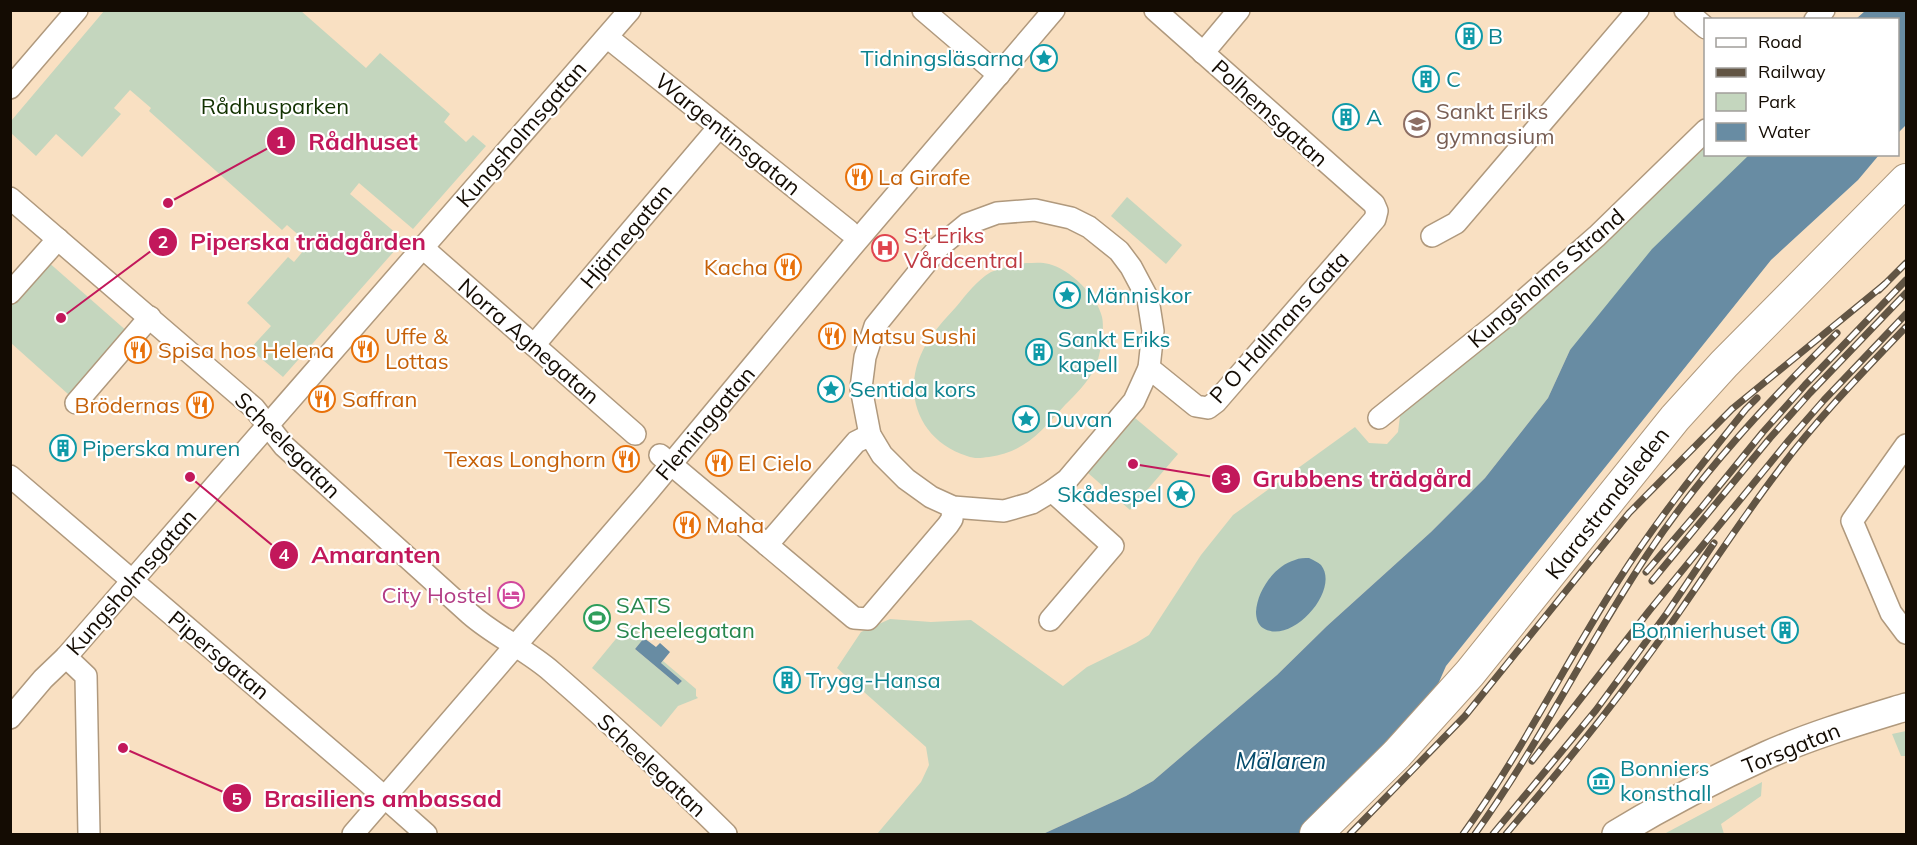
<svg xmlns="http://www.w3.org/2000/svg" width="1917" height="845" font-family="Mulish,sans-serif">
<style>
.green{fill:#c4d6be}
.water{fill:#688ca3}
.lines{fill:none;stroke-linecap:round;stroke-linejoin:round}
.minor-casing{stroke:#b0997d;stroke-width:24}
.major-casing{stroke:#b0997d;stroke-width:30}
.highway-casing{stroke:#b0997d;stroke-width:34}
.minor{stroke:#fff;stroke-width:21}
.major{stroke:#fff;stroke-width:27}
.highway{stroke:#fff;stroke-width:32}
.rail-casing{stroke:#625544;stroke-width:7}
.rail{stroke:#fff;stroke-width:4.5;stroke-dasharray:14;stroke-linecap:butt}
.labels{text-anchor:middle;stroke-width:4.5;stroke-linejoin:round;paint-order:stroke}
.culture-label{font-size:22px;fill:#0d838f;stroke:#fff;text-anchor:start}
.park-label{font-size:22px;fill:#123201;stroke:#fff}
.education-label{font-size:22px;fill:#785e54;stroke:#fff;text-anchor:start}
.street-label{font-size:22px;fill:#140c03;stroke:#fff}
.food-label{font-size:22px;fill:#c56008;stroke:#fff;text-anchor:start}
.health-label{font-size:22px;fill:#be3a42;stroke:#fff;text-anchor:start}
.hotel-label{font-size:22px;fill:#b23c85;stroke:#fff;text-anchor:end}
.leisure-label{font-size:22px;fill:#27864d;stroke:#fff;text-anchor:start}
.water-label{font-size:24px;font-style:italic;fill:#034a6b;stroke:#fff}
.leader{fill:none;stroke:#c2185b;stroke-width:2}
.callout-dot{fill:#c2185b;stroke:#fff;stroke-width:2}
.mark-label{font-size:18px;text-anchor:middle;font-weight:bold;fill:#fff}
.callout-label{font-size:24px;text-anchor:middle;font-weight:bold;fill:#c2185b;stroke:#fff;stroke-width:4.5;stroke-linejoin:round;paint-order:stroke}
</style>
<rect width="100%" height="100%" fill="#f9e0c2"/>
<!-- green -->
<g class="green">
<path d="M104,11H301L366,68L380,53L450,114L444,122L466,142L473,135L486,146L413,229L359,183L350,194L404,240L283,377L250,349L271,326L247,303L288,257L294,262L309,244L287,225L282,230L149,111L151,108L130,90L114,108L121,114L82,157L56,134L36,156L11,133V121Z"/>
<path d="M1705,142L1706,154L1749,155L1748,157L1570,350L1548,398L1485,478L1431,532L1327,626L1277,675L1153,781L1126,796L1043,834H877L921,782L929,765L926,747L837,668L861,632L890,619L931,622L971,620L1063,686L1087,667L1136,643L1149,635L1201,555L1233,515L1355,427L1369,443L1387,444L1398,432L1400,416L1496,338L1600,245Z"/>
<path d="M1127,197L1182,245L1166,264L1111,216Z"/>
<path d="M47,261L129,333L78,393L68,394L11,343V303Z"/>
<path d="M1026,263C1033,263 1042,262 1049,264C1069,269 1097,295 1102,317C1105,329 1100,359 1094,370C1087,383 1075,395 1065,405C1042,431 1025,452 989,457C980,458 975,459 967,456C920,441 901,394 923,350C931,334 944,320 956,307C966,295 977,280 991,272C1003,267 1014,265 1026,263Z"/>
<path d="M1135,418L1178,454L1130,510L1088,473Z"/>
<path d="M629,623L644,638L635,649L678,685L682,681L661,663L663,661L696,689V696L698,698L678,706L661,727L592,668Z"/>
<path d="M1906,731V756H1901L1892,734Z"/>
<path d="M1762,782L1761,796L1721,824L1724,834H1664Z"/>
</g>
<!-- water -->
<g class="water">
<path d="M1865,11H1906V125L1898,133V20L1856,19Z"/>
<path d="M1749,155H1879L1858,180L1771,260L1446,666L1432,698L1304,834H1043L1126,796L1153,781L1277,675L1327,626L1431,532L1485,478L1548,398L1570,350L1652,249Z"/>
<path d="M1309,558C1313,560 1318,562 1321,565C1341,590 1291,646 1263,628C1258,625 1256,618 1256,612C1257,591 1274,566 1295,560C1299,558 1305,558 1309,558Z"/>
<path d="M644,638L656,647L660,643L670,652L661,663L682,681L678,685L635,649Z"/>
</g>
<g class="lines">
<defs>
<g id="minor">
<path d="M923,10L999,75"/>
<path d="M1685,10L1706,28"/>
<path d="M1815,20L1824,10"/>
<path d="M607,37L849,231"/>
<path d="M1203,53L1239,10"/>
<path d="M10,88L77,10"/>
<path d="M10,198L254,408L284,446L470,614C495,636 527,650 552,672C612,724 670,779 726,834"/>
<path d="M1035,210L1071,218L1089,227L1119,251L1131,267L1148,299L1153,331L1149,368L1134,401L1067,480L1052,491L1032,503L1004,511L953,507L931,497L906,479L882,455L870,435L861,388L865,357L875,326L939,247L967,224L997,213Z"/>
<path d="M1432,236L1456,223L1638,10"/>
<path d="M423,248L635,434"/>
<path d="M10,293L58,239"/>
<path d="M534,345L719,127"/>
<path d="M1149,368L1196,406L1208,408L1216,402L1375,219L1377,211L1374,204L1155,10"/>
<path d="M76,403L150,317"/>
<path d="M1379,418L1500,321L1597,236L1706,130"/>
<path d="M1906,445L1852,521L1891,613L1906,633"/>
<path d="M660,455L854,618L868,619L948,525L952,519L953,507"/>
<path d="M10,476L364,779L426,834"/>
<path d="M767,545L856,442L870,435"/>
<path d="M1050,620L1113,546L1052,491"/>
<path d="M66,657L86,676L89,834"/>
<path d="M10,718L43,679L66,657L132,581L630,10"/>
<path d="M353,834L647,493L850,249L1054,10"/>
</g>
<path id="major" d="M1616,834C1664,805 1716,778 1767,755C1812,735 1860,721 1906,707"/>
<path id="highway" d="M1316,834L1397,754L1470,673L1675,418L1724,364L1906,180"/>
</defs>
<!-- minor casing -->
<use href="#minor" class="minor-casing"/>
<!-- major casing -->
<use href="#major" class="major-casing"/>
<!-- highway casing -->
<use href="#highway" class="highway-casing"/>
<!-- minor -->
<use href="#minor" class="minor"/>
<!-- major -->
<use href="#major" class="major"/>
<!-- highway -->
<use href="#highway" class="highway"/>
<defs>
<g id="rail">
<path d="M1879,290L1906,263"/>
<path d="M1646,572L1702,507L1763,432L1805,385L1906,280"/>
<path d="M1652,581L1770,438L1810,393L1906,293"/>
<path d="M1532,761L1649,611L1789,440L1824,400L1906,314"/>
<path d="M1350,834L1465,716L1629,513L1732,409L1885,284"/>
<path d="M1463,834C1521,754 1564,665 1618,581C1656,521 1701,465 1746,409L1757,398"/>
<path d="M1475,834C1539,745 1587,646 1647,555C1701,473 1768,402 1837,333"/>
<path d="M1493,834L1596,710L1667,613L1714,543"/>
<path d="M1506,834C1552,780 1598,725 1640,667C1688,603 1730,534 1779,470C1817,419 1862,373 1906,327"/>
</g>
</defs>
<!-- rail casing -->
<use href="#rail" class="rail-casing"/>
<!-- rail -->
<use href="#rail" class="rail"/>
</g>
<!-- icons -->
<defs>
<symbol id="building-ring" viewBox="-11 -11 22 22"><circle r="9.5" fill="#fff" stroke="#0f9aa8" stroke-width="1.5"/><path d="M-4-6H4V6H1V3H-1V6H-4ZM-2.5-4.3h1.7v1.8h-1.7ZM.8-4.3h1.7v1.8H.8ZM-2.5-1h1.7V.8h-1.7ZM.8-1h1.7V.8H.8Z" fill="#0f9aa8"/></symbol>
<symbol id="sight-ring" viewBox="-11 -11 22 22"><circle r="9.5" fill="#fff" stroke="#0f9aa8" stroke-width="1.5"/><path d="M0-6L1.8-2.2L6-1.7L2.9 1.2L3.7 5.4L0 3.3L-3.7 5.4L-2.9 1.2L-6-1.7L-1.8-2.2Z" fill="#0f9aa8"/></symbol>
<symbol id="school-ring" viewBox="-11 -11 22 22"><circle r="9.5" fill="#fff" stroke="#8d6e63" stroke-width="1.5"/><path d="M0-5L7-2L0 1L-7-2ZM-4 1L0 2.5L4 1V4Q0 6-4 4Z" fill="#8d6e63"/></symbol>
<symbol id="restaurant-ring" viewBox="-11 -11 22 22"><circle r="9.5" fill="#fff" stroke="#e8710a" stroke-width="1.5"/><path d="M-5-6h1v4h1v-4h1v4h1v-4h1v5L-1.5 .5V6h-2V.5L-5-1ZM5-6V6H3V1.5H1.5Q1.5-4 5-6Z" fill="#e8710a"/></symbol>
<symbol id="hospital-ring" viewBox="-11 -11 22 22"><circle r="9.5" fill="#fff" stroke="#e0444e" stroke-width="1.5"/><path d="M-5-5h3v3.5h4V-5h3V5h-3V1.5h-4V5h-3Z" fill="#e0444e"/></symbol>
<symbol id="hotel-ring" viewBox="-11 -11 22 22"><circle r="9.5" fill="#fff" stroke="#d1479c" stroke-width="1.5"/><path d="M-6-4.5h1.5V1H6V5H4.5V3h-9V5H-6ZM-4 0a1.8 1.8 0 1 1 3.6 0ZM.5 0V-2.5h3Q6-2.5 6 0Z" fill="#d1479c"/></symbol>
<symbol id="stadium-ring" viewBox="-11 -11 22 22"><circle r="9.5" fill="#fff" stroke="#2e9e5b" stroke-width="1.5"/><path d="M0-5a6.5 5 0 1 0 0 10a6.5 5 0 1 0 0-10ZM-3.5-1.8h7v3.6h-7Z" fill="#2e9e5b"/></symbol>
<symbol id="museum-ring" viewBox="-11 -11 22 22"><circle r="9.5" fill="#fff" stroke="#0f9aa8" stroke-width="1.5"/><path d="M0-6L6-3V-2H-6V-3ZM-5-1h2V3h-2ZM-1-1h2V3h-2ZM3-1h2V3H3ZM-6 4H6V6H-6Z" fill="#0f9aa8"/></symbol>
</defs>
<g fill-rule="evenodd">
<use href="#building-ring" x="1454" y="21" width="30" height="30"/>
<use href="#sight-ring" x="1029" y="43" width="30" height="30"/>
<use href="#building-ring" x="1411" y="64" width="30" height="30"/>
<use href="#building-ring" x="1331" y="102" width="30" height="30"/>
<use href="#school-ring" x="1402" y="109" width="30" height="30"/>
<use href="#restaurant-ring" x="844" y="162" width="30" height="30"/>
<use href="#hospital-ring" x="870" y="233" width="30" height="30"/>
<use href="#restaurant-ring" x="773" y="252" width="30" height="30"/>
<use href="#sight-ring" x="1052" y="280" width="30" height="30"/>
<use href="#restaurant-ring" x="817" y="321" width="30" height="30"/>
<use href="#restaurant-ring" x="350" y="334" width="30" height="30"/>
<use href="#restaurant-ring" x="123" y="335" width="30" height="30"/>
<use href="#building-ring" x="1024" y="337" width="30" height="30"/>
<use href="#sight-ring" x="816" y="374" width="30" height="30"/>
<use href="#restaurant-ring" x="307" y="384" width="30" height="30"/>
<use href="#restaurant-ring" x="185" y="390" width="30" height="30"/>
<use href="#sight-ring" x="1011" y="404" width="30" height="30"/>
<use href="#building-ring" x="48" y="433" width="30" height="30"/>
<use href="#restaurant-ring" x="611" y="444" width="30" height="30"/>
<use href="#restaurant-ring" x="704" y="448" width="30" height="30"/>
<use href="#sight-ring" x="1166" y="479" width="30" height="30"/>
<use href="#restaurant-ring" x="672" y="510" width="30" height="30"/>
<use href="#hotel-ring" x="496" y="580" width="30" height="30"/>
<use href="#stadium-ring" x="582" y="603" width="30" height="30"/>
<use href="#building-ring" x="1770" y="615" width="30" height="30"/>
<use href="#building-ring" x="772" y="665" width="30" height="30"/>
<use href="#museum-ring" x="1586" y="766" width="30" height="30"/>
</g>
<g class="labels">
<!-- culture labels -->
<g class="culture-label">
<text x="1488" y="44">B</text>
<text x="1024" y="66" text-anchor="end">Tidningsläsarna</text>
<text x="1446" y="87">C</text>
<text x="1366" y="125">A</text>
<text x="1086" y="303">Människor</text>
<text x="1058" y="347">Sankt Eriks<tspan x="1058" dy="25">kapell</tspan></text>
<text x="850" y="397">Sentida kors</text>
<text x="1046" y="427">Duvan</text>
<text x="82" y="456">Piperska muren</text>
<text x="1162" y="502" text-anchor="end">Skådespel</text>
<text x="1766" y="638" text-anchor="end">Bonnierhuset</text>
<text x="806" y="688">Trygg-Hansa</text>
<text x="1620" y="776">Bonniers<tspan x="1620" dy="25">konsthall</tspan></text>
</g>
<!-- park labels -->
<g class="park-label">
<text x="275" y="114">Rådhusparken</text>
</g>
<!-- education labels -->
<g class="education-label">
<text x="1436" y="119">Sankt Eriks<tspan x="1436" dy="25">gymnasium</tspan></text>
</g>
<!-- street labels -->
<g class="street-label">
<text transform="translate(1270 113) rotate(42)" y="8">Polhemsgatan</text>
<text transform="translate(521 134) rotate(-49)" y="8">Kungsholmsgatan</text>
<text transform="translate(728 134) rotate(39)" y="8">Wargentinsgatan</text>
<text transform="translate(626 236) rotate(-50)" y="8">Hjärnegatan</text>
<text transform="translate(1546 278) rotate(-41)" y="8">Kungsholms Strand</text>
<text transform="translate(1279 327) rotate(-48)" y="8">P O Hallmans Gata</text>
<text transform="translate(529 341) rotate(41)" y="8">Norra Agnegatan</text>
<text transform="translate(705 423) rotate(-50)" y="8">Fleminggatan</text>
<text transform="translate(288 445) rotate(45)" y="8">Scheelegatan</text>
<text transform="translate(1607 503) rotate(-52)" y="8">Klarastrandsleden</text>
<text transform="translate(131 582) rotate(-49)" y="8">Kungsholmsgatan</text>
<text transform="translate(219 655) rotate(40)" y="8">Pipersgatan</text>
<text transform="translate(1791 748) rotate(-22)" y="8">Torsgatan</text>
<text transform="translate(652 765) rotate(43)" y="8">Scheelegatan</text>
</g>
<!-- food labels -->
<g class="food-label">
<text x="878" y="185">La Girafe</text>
<text x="768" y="275" text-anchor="end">Kacha</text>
<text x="385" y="344">Uffe &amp;<tspan x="385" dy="25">Lottas</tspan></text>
<text x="852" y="344">Matsu Sushi</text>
<text x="158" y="358">Spisa hos Helena</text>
<text x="342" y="407">Saffran</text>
<text x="180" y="413" text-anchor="end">Brödernas</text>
<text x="606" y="467" text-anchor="end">Texas Longhorn</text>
<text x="738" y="471">El Cielo</text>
<text x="706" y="533">Maha</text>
</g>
<!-- health labels -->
<g class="health-label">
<text x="904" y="243">S:t Eriks<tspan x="904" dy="25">Vårdcentral</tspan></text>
</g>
<!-- hotel labels -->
<g class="hotel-label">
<text x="492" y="603">City Hostel</text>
</g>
<!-- leisure labels -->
<g class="leisure-label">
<text x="616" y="613">SATS<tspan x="616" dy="25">Scheelegatan</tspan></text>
</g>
<!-- water labels -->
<g class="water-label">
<text x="1281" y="769">Mälaren</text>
</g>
</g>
<!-- callouts -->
<path class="leader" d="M168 203L281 141M61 318L163 242M1133 464L1226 479M190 477L284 555M123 748L237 798"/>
<g class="callout-dot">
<circle cx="168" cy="203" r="6"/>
<circle cx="61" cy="318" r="6"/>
<circle cx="1133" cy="464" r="6"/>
<circle cx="190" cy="477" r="6"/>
<circle cx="123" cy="748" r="6"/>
<circle cx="281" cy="141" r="15"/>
<circle cx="163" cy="242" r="15"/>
<circle cx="1226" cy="479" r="15"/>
<circle cx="284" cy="555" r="15"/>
<circle cx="237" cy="798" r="15"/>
</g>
<g class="mark-label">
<text x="281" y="148">1</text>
<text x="163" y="248">2</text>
<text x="1226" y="485">3</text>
<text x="284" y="561">4</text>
<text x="237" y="805">5</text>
</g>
<g class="callout-label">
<text x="363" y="150">Rådhuset</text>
<text x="308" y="250">Piperska trädgården</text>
<text x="1362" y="487">Grubbens trädgård</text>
<text x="376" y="563">Amaranten</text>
<text x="383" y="807">Brasiliens ambassad</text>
</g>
<!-- border -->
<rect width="1917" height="845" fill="none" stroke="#140c03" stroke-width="24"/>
<!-- legend -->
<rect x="1704" y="18" width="195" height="138" fill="#ffffff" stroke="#a19e9a" stroke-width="1.5"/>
<rect x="1716" y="38" width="30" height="9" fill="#ffffff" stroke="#a19e9a" stroke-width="1.5"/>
<text x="1758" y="48" font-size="18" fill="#140c03">Road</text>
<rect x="1716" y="68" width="30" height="9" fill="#625544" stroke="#a19e9a" stroke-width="1.5"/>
<text x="1758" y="78" font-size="18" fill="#140c03">Railway</text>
<rect x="1716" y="93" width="30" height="18" fill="#c4d6be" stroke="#a19e9a" stroke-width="1.5"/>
<text x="1758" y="108" font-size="18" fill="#140c03">Park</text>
<rect x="1716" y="123" width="30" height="18" fill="#688ca3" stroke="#a19e9a" stroke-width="1.5"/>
<text x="1758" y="138" font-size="18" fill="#140c03">Water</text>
</svg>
